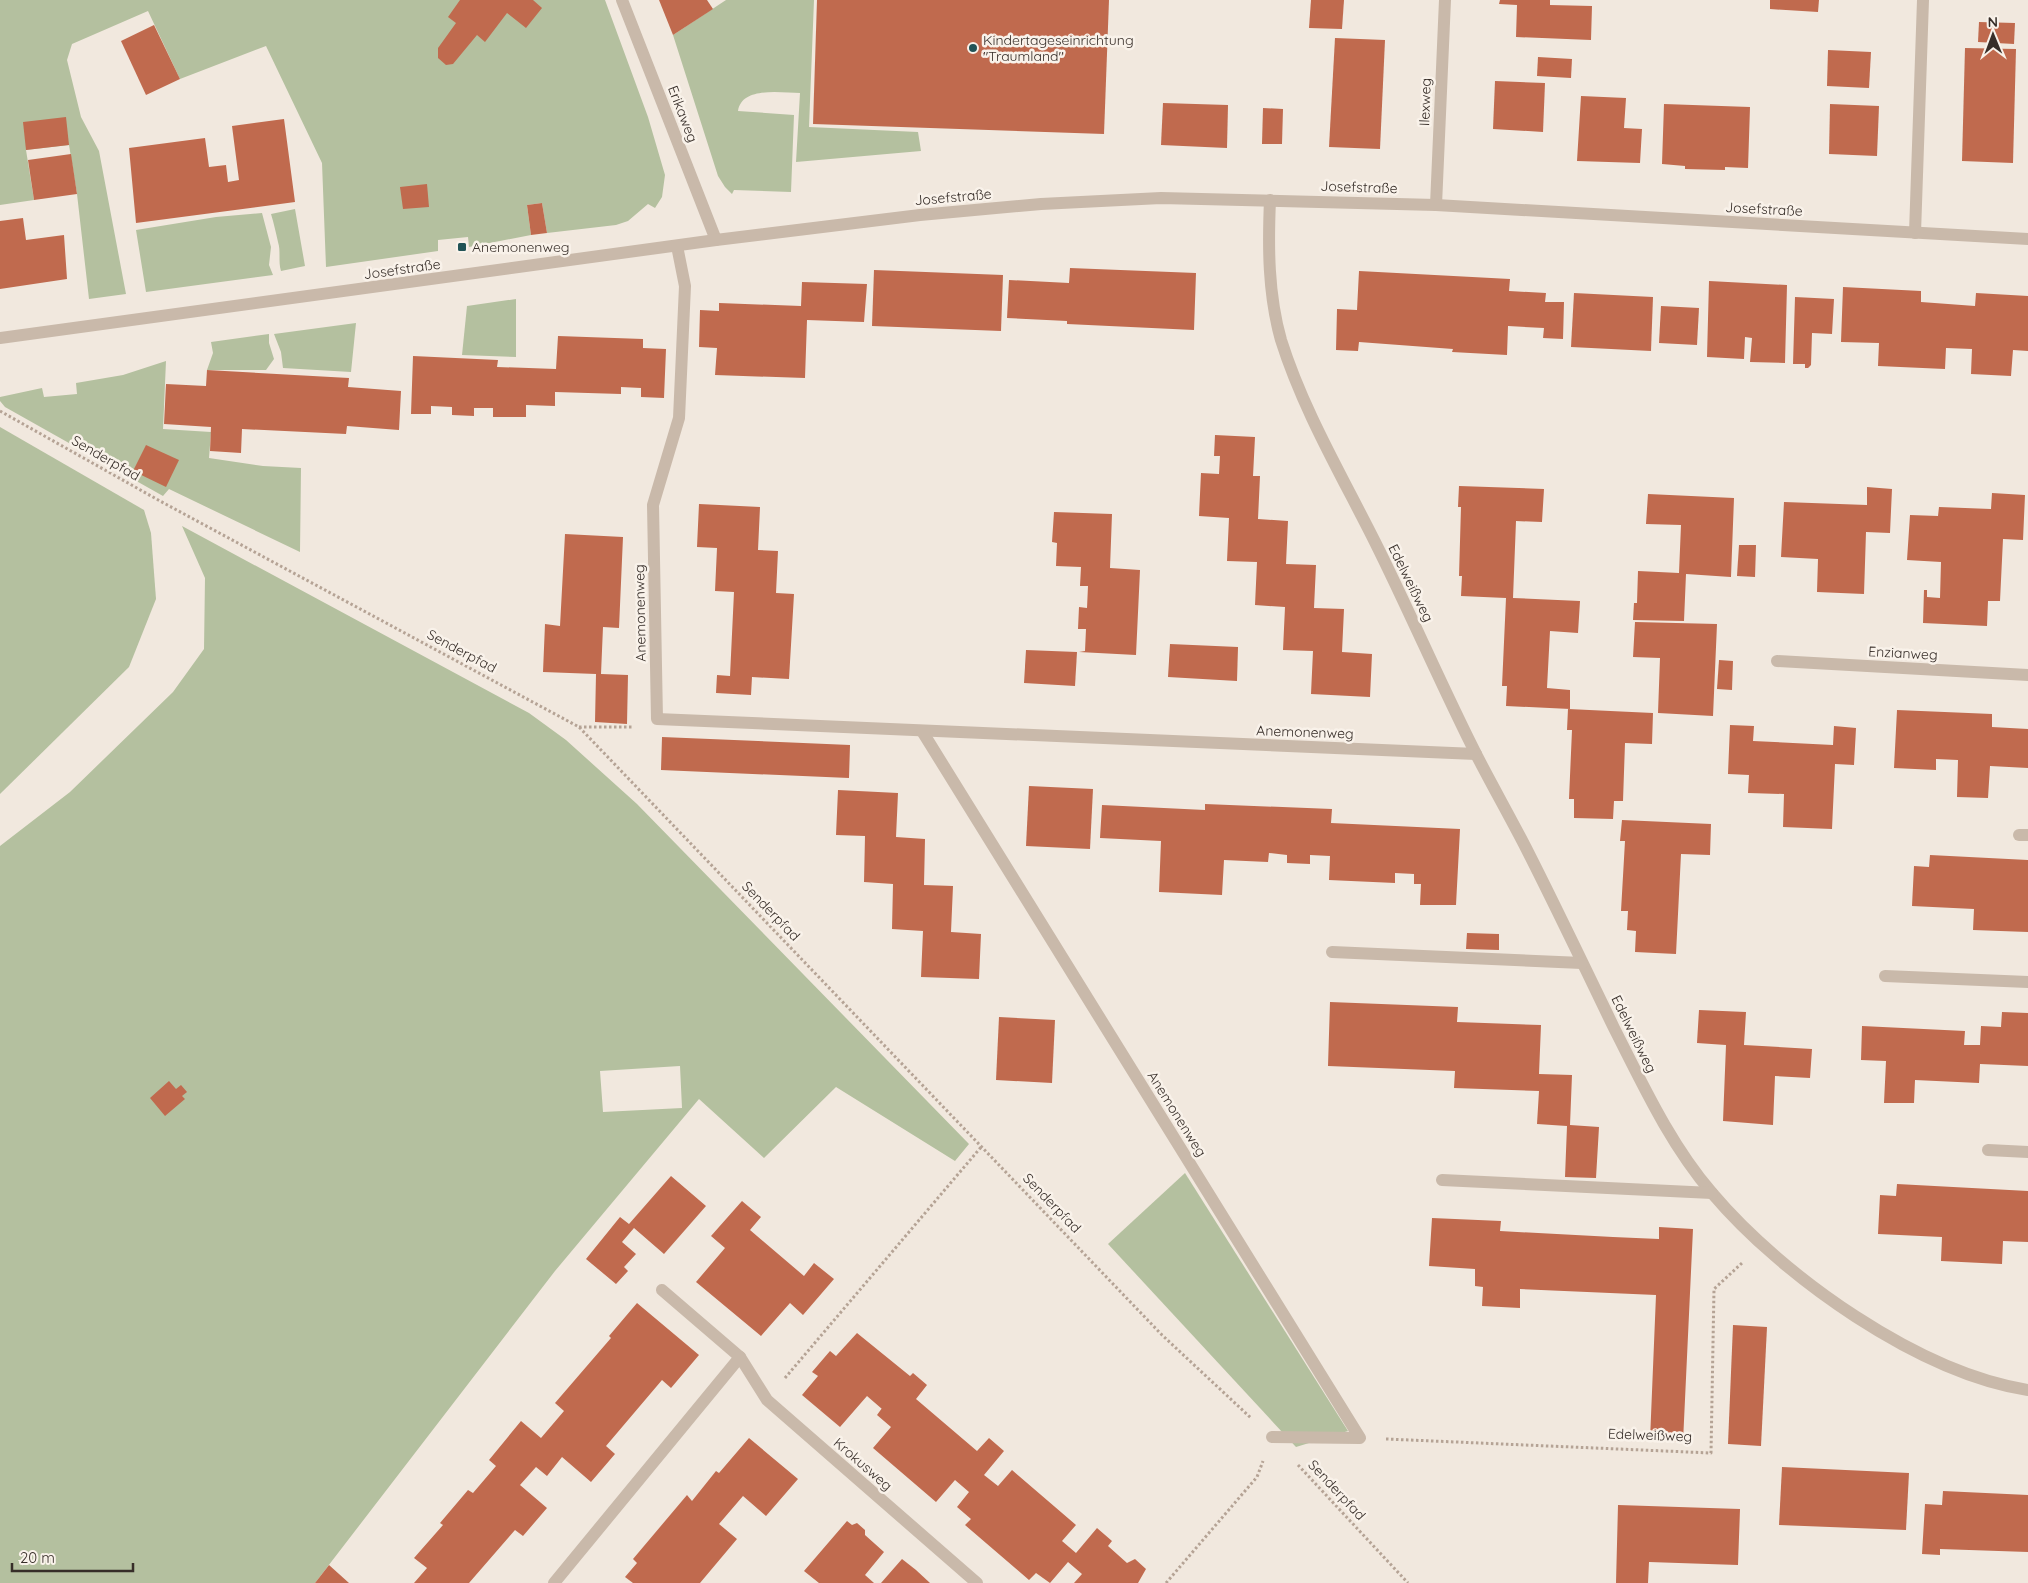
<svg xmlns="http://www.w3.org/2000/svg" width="2028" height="1583" font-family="Quicksand,sans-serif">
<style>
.green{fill:#b4c09f;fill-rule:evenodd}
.building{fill:#c06a4e}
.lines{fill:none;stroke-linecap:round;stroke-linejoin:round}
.path{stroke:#b5a395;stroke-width:3;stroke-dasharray:2.5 2.5;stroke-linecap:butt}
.minor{stroke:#c9b9aa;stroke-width:12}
.poi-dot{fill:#215356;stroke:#f9f2ea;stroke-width:2}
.labels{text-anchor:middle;stroke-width:5;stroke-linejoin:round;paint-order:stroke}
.poi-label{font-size:14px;fill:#372e29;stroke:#f9f2ea;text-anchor:start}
.street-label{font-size:14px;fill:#372e29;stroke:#f9f2ea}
</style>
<rect width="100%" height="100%" fill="#f1e8de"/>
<!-- green -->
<g class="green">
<path d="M0,0H605L648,117L665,175L662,197L655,208L648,204L628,221L616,225L547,233L542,203L527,205L531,235L469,247L468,237L438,240V251L326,267L322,163L266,46L180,79L148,11L72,44L67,60L81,117L99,151L126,294L89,299L77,194L69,145L26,150L34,200L0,205Z"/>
<path d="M726,0H814L809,127L918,132L921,151L796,162L800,93C781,93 742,86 738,111L794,115L791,192L734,190L732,194L725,187L718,176L673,35Z"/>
<path d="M295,209L305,266L281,271C278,261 281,251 278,242C276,233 274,224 271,214Z"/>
<path d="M262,213L271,247L269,265L273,275L146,292L136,230L216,217Z"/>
<path d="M516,299V357L462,355L467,306Z"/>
<path d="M356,323L351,372L283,368L281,352L274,334Z"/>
<path d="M269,334V343L274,359L266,370H207L213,353L211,342Z"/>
<path d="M166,361L163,429L211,432L209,458L263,466L301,468L300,552L169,489L163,496L5,407L0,401V397L42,388L44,397L77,394L76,383L123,375Z"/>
<path d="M0,427L144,510L151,533L156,599L129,667L0,794Z"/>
<path d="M182,526L529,713L566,740L637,804L969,1144L955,1161L836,1087L764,1158L699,1099L555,1271L315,1583H0V846L70,792L173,692L204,649L205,578ZM680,1066L682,1108L603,1112L600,1071Z"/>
<path d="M1185,1173L1348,1431L1296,1447L1108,1244Z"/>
</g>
<!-- building -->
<g class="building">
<path d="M460,0H533L542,8L526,28L507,13L485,42L477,35L453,64L446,65L438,58V48L456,23L448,17Z"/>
<path d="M659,0H707L713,9L673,35Z"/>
<path d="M817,0H1109L1104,134L813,124Z"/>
<path d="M1311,0H1344L1342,29L1309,28Z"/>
<path d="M1500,0H1550V5L1592,6L1591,40L1516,37L1517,5L1499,4Z"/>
<path d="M1770,0H1819L1818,12L1770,9Z"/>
<path d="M1979,22L2015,23L2014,44L1978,42Z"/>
<path d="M154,25L180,79L146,95L121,41Z"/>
<path d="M1335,38L1385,40L1380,149L1329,147Z"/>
<path d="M1965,48L2016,49L2013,163L1962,161Z"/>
<path d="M1828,50L1871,52L1869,88L1827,86Z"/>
<path d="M1538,57L1572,59L1571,78L1537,76Z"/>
<path d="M1495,81L1545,83L1543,132L1493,129Z"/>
<path d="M1581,96L1626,98L1624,128L1642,129L1640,163L1577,161Z"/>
<path d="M1163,103L1228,105L1227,148L1161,145Z"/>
<path d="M1664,104L1750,107L1748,168L1725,167V170L1685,169V166L1662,164Z"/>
<path d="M1830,104L1879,106L1877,156L1829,154Z"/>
<path d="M1263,108L1283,109L1282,144H1262Z"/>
<path d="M66,117L69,145L26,150L23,122Z"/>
<path d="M284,119L295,202L136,223L129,148L205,138L209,167L226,165L228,182L239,180L232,126Z"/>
<path d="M71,154L77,194L34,200L28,160Z"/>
<path d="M427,184L429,207L403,209L400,187Z"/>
<path d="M542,203L547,233L531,235L527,205Z"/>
<path d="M23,218L26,240L64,235L67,279L0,289V221Z"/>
<path d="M1070,268L1196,273L1194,330L1067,324V321L1007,318L1009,280L1069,283Z"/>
<path d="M874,270L1003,275L1001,331L872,326Z"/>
<path d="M1359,271L1510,279L1509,291L1546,293L1545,302H1564L1563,339L1543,338L1544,328L1508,326L1507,355L1452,352L1453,349L1359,342L1358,351L1336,350L1337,309L1357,310Z"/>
<path d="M1709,281L1787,285L1785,363L1750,362L1752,338L1745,337L1744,359L1707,357Z"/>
<path d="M802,282L867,284L864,322L807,320L805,378L715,375L717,348L699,347L700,310L719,311V303L801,306Z"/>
<path d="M1843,287L1921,291V302L1975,306L1976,293L2028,296V351L2013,350L2011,376L1971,374L1972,349L1946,348L1945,369L1878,366L1879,343L1841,342Z"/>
<path d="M1574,293L1653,297L1651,351L1571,347Z"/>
<path d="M1795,297L1834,299L1832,334L1812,333L1811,365L1808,368H1805V364H1793Z"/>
<path d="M1661,306L1699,308L1697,345L1659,343Z"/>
<path d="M558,336L643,339V348L666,349L664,398L641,397V388L621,387V394L555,392V406L526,405V417H493V408H474V416L452,415V407L431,406V414H411L413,356L498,360L497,367L556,369Z"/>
<path d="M207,370L349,378L348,387L401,391L399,430L347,426L346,434L242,429L241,453L210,451L211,427L164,424L166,384L206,386Z"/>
<path d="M1215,435L1255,437L1253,476H1260L1258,519L1288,521L1286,564L1316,565L1314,608L1344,609L1342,652L1372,654L1370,697L1311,694L1313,651L1283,650L1285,607L1255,605L1257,562L1227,561L1229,518L1199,516L1201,473L1219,474L1220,456H1214Z"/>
<path d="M146,445L179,460L166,487L133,471Z"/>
<path d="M1459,486L1544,489L1542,522L1516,521L1513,598L1580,601L1578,633L1550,631L1547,688L1570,690V709L1506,706L1507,686H1502L1506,598L1461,596L1462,576H1459L1461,507H1458Z"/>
<path d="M1867,487L1892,489L1890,533L1866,532L1864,594L1817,592L1818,559L1781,557L1784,502L1867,505Z"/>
<path d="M1992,493L2025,495L2023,540L2003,539L2000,601H1988L1987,626L1923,623L1924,590H1927V597L1940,598L1941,562L1907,560L1910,515L1938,516L1939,507L1991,509Z"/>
<path d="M1648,494L1734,498L1731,577L1686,574L1684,621L1633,620L1634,603H1637L1638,571L1679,573L1681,525L1646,524Z"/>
<path d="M699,504L760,507L758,550L778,551L776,593L794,594L789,679L752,677L751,695L716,693L717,675L730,676L734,592L715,591L717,548L697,547Z"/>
<path d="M1054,512L1112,514L1110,568L1140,570L1136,655L1079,652L1085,651L1086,629H1078L1079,607L1087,608L1088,586H1080L1081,567L1056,566L1057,543L1052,542Z"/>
<path d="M565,534L623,537L619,628L603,627L601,674L628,675L627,724L595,722L596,674L543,672L545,624L560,626Z"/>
<path d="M1739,545H1756L1755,577L1737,576Z"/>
<path d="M1635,622L1717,624L1713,716L1658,713L1660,658L1633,657Z"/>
<path d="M1170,644L1238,647L1237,681L1168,677Z"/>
<path d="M1026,650L1077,652L1075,686L1024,683Z"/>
<path d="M1719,660L1733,661L1732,690L1717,689Z"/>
<path d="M1568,709L1653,713L1652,744L1625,743L1623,801H1614L1613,819L1574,818V799H1569L1572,730H1567Z"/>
<path d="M1897,710L1992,714V727L2028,729V768L1990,766L1988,798L1957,797L1958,760L1936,759V770L1894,768Z"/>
<path d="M1730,725L1754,726L1753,741L1833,745L1834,726L1856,728L1854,765L1835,764L1832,829L1783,827L1784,794L1748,793L1749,775L1728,774Z"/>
<path d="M662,737L850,745L849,778L661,770Z"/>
<path d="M1029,786L1093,789L1090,849L1026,846Z"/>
<path d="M838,790L898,793L896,837L925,839L924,885L953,886L951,932L981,934L979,979L921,977L923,931L892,929L893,884L864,882L865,836L836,835Z"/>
<path d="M1205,804L1332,809L1331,823L1460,829L1456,905H1420L1421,884H1414V874L1395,873V883L1329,880L1330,856L1310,855V864L1287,863V855L1269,853L1268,862L1224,860L1222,895L1159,892L1161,841L1100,838L1102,805L1205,810Z"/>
<path d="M1622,820L1711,824L1710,855L1681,854L1676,954L1635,952L1636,931L1627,930L1628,911H1621L1625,841H1620Z"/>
<path d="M1930,855L2028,860V932L1973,930L1974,909L1912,906L1914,866L1929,867Z"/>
<path d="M1467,933L1499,934V950L1466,949Z"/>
<path d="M1330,1002L1458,1007L1457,1022L1541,1025L1539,1074L1572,1075L1570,1125L1599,1127L1596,1178L1565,1177L1567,1126L1537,1124L1539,1091L1454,1088L1455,1071L1328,1066Z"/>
<path d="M1699,1010L1746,1012L1744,1045L1812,1049L1810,1078L1775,1076L1773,1125L1723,1121L1726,1045L1697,1043Z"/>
<path d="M2002,1012L2028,1013V1066L1980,1064L1979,1083L1915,1080L1914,1103H1884L1886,1061L1861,1060L1862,1026L1965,1031L1964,1045H1980L1981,1026L2001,1027Z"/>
<path d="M999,1017L1055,1020L1052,1083L996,1080Z"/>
<path d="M169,1081L176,1089L181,1085L187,1092L182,1096L185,1099L165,1116L150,1098Z"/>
<path d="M671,1176L706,1206L664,1254L634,1228L622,1242L636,1254L624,1267L628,1271L616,1284L586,1259L620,1217L629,1224Z"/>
<path d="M1897,1184L2028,1191V1242L2003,1241L2002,1264L1941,1261L1942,1237L1878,1234L1880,1195L1896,1196Z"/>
<path d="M742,1201L761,1217L750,1230L804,1276L814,1263L834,1279L803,1315L790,1303L761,1336L696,1282L725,1248L711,1236Z"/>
<path d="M1432,1218L1501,1221L1500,1231L1613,1237L1659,1239V1227L1693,1229L1683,1442L1650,1440L1656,1295L1520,1289V1308L1482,1306L1483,1287L1475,1286V1269L1429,1266Z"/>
<path d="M637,1303L699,1355L671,1388L662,1380L606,1446L615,1454L591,1482L562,1457L547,1476L536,1467L520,1485L547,1508L523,1536L515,1530L469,1583H414L427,1568L414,1558L443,1525L440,1523L468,1490L473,1493L496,1466L489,1460L521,1421L541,1438L564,1411L555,1403L611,1338L609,1336Z"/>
<path d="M1733,1325L1767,1327L1761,1446L1728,1444Z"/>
<path d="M857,1333L910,1376L913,1373L927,1385L916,1399L977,1451L989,1438L1004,1451L984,1475L998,1486L1012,1470L1076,1525L1062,1541L1076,1553L1097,1528L1112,1541L1108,1546L1127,1563L1135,1559L1146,1569L1138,1583H1074L1082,1574L1068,1562L1050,1583L1036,1573L1029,1580L965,1525L971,1519L957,1507L969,1492L955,1480L936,1502L873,1448L891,1427L877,1415L885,1404L882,1409L867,1396L840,1427L802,1395L818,1376L812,1372L830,1351L836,1356Z"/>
<path d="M749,1438L798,1479L766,1516L743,1496L719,1524L737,1539L700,1583H633L625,1577L637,1563L633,1559L687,1495L692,1501L716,1471L719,1473Z"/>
<path d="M1782,1467L1909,1473L1906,1530L1779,1525Z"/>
<path d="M1943,1491L2028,1495V1552L1940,1549V1555L1922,1554L1925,1504L1942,1505Z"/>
<path d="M1618,1505L1740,1509L1738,1565L1649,1562L1648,1583H1616Z"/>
<path d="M847,1521L852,1525L857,1523L865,1530V1535L884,1552L865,1575L874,1583H819L804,1571Z"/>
<path d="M902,1559L916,1570L930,1583H881Z"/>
<path d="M329,1565L349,1583H315Z"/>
</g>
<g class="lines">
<!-- path -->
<g class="path">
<path d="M0,411L160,501L579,727L1162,1335L1251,1418"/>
<path d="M579,727H632"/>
<path d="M785,1378L982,1146"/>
<path d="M1386,1439L1711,1453L1714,1289L1742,1263"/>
<path d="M1298,1465L1408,1583"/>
<path d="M1166,1583L1257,1477L1263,1461"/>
</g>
<!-- minor -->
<g class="minor">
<path d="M622,0L716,240"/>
<path d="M1270,200C1268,246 1268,294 1281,340C1303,410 1342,476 1375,542C1410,612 1441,685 1477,756C1493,787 1510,817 1526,848C1556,907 1585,968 1614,1028C1643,1085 1670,1144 1712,1193C1783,1277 1919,1373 2028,1390"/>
<path d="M1436,205L1445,0"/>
<path d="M1915,233L1923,0"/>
<path d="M677,246L685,286L679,418L653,505L657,719L1476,754"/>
<path d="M0,338L716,240L920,215L1041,204L1161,198L1436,205L2028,239"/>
<path d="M1777,661L2028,675"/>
<path d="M922,731L1360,1438L1272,1437"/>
<path d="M2019,835H2028"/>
<path d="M1332,952L1582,963"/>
<path d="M1885,976L2028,982"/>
<path d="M1988,1150L2028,1152"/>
<path d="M1442,1180L1712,1193"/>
<path d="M662,1290L740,1357L767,1400L977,1583"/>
<path d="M554,1583L740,1357"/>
</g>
</g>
<!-- markers -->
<g class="poi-dot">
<circle cx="973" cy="48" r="5"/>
<rect x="457" y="242" width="10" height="10" rx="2.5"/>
</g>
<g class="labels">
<!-- poi labels -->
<g class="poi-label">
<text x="983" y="45">Kindertageseinrichtung<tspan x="983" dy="16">"Traumland"</tspan></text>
<text x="472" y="252">Anemonenweg</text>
</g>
<!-- street labels -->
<g class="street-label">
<text transform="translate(1425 102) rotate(-88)" y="5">Ilexweg</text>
<text transform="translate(683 114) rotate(69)" y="5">Erikaweg</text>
<text transform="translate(1359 187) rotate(2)" y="5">Josefstraße</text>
<text transform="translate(953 197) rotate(-5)" y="5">Josefstraße</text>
<text transform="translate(1764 209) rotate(3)" y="5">Josefstraße</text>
<text transform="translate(402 269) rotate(-8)" y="5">Josefstraße</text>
<text transform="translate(106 458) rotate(30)" y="5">Senderpfad</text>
<text transform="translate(1411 583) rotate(64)" y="5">Edelweißweg</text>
<text transform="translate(640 613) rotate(-91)" y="5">Anemonenweg</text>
<text transform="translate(462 651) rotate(28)" y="5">Senderpfad</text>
<text transform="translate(1903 653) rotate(3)" y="5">Enzianweg</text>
<text transform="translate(1305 732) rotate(2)" y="5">Anemonenweg</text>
<text transform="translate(771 911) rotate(46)" y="5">Senderpfad</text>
<text transform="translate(1634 1034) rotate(64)" y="5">Edelweißweg</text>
<text transform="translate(1177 1114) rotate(58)" y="5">Anemonenweg</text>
<text transform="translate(1052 1203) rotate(46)" y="5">Senderpfad</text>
<text transform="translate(1650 1435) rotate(2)" y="5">Edelweißweg</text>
<text transform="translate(863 1464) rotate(41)" y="5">Krokusweg</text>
<text transform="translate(1337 1490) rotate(47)" y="5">Senderpfad</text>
</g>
</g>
<!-- north arrow -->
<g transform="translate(1993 35) rotate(359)" stroke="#f9f2ea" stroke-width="4" paint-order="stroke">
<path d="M0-4L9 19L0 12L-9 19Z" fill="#372e29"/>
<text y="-8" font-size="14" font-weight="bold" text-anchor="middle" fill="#372e29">N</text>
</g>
<!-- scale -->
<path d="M12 1563v8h121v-8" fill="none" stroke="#372e29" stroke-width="2.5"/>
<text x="20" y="1563" font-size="15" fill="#372e29" stroke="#f9f2ea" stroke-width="4" paint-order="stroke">20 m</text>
</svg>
